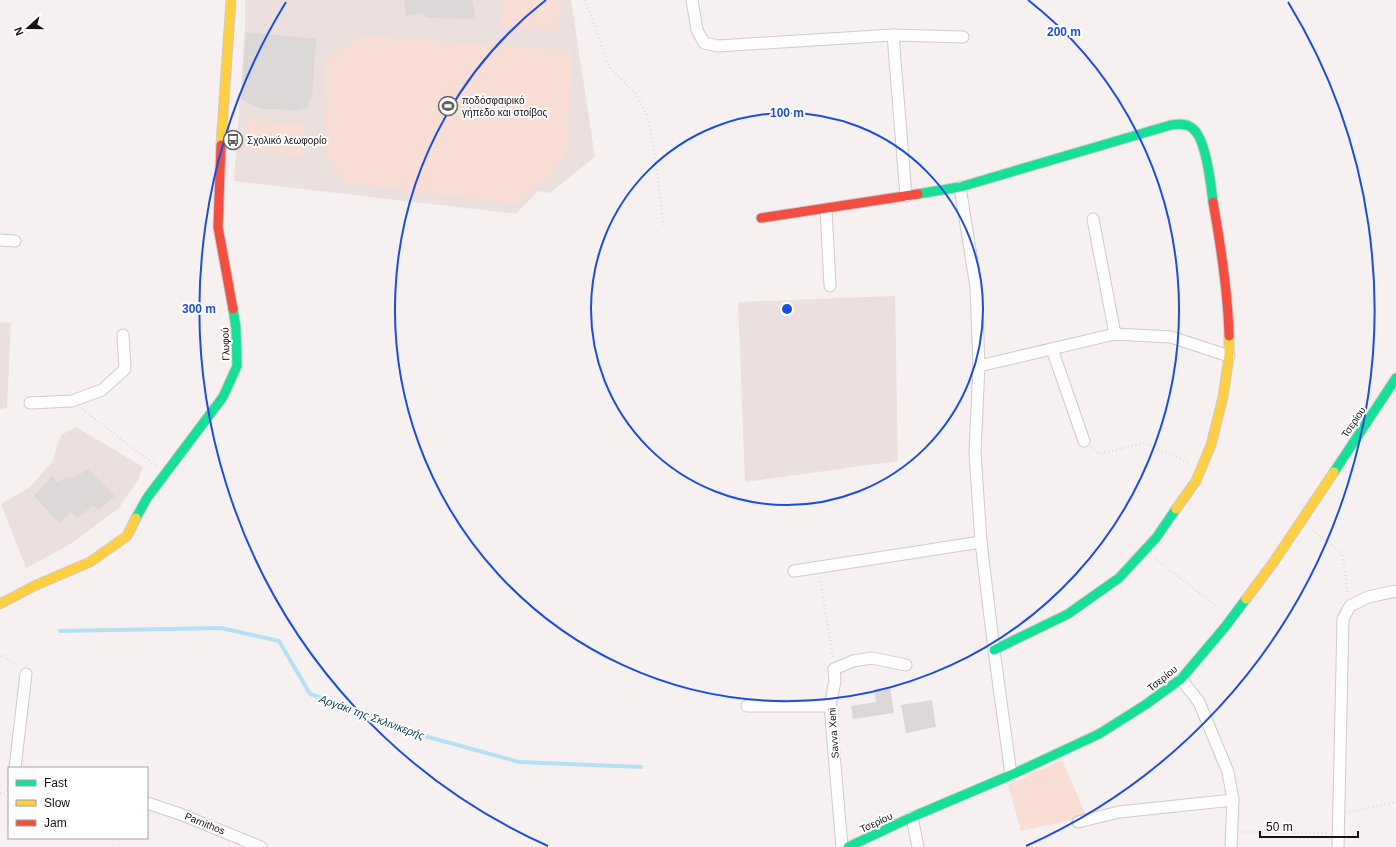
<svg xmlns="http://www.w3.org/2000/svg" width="1396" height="847" font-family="Helvetica,sans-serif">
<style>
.built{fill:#ebe0de}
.green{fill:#f9ded6}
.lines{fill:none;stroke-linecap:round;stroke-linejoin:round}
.stream{stroke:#b6e1f4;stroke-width:4}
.building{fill:#dcd8d8}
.street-casing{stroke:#cecbca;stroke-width:13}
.fast-casing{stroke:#cecbca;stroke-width:11}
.slow-casing{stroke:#cecbca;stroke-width:11}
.jam-casing{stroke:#cecbca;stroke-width:11}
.path{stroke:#dfdddd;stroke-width:2.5;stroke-dasharray:1 3;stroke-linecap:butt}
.street{stroke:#fefdfd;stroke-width:11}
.fast{stroke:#16e098;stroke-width:9}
.slow{stroke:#ffcf43;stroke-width:9}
.jam{stroke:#f24e42;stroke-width:9}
.ring{fill:none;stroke:#1d4ed8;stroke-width:2}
.labels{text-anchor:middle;stroke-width:4;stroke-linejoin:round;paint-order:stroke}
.poi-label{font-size:10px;fill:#161313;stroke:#fff;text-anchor:start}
.street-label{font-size:10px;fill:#161313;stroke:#fff}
.water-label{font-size:11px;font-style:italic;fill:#0c4356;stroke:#fff}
.centre{fill:#1d4ed8;stroke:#fff;stroke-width:2}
.ring-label{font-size:12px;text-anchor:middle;font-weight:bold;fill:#1d4ed8;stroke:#fff;stroke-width:4;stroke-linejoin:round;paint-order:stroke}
</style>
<rect width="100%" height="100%" fill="#f6f1f0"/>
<!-- built -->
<g class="built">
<path d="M245,0H571L595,157L550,193L538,191L516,214L234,181L245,28Z"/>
<path d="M895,296L898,461L745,482L738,302Z"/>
<path d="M0,322L11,323L7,408L0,409Z"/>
<path d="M76,427L143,467L138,480L119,508L69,545L26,568L1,504L30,487L52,462L61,435Z"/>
</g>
<!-- green -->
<g class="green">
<path d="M503,0H561L558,32L500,27Z"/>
<path d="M360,35L572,51L568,150L551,176L517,204L344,183L326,157L325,62Z"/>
<path d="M248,120L306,126L304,156L245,151Z"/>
<path d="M1062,760L1087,817L1021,831L1008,785Z"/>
</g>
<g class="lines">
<!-- stream -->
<path class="stream" d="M60,631L221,628L279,641L310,694L432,738L519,762L641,767"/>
</g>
<!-- building -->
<g class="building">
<path d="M404,0H472L476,19L427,18L423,13L406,16Z"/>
<path d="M246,32L316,39L312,99H309V107L300,110L286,111L287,109H265L257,107L241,99Z"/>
<path d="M88,469L115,496L98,510L93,505L78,518L71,512L59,523L34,496L53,475L56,482L67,477L72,479Z"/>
<path d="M890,687L894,713L853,719L851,706L876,702L874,689Z"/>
<path d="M932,700L936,727L906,733L901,705Z"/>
</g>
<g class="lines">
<defs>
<g id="street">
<path d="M692,0L697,30L704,43L718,46L893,35L963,37"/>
<path d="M893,35L906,196"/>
<path d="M960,187L976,287L979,366L975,452L981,542L994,650L1011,775"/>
<path d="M826,209L830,286"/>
<path d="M1093,219L1115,334"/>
<path d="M0,240L15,241"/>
<path d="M1052,349L1084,441"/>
<path d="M979,366L1115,334L1171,337L1229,356"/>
<path d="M30,403L72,401L102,390L125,369L123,335"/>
<path d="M794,571L981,542"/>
<path d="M1181,679L1199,702L1228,772L1233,800L1231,847"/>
<path d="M747,706H830"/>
<path d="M15,768L26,674"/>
<path d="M147,803L180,814L261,847"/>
<path d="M912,817L918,847"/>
<path d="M1078,822L1119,812L1233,800"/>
<path d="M842,847L830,706L835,681L834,669L853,661L872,658L906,665"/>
<path d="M1338,847L1343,619L1350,606L1368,597L1396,591"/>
</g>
<g id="fast">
<path d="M918,194L960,187L1171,125C1178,124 1186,123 1192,128C1206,137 1211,185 1213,202"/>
<path d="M1334,472L1396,378"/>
<path d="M136,518L147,498L223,397L237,366L236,328L233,309"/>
<path d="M994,650L1068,614L1119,578L1156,538L1176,509"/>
<path d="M848,847L912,817L1011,775L1099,734L1145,705L1181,679L1225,627L1246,599"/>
</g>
<g id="slow">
<path d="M221,145L231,0"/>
<path d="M1176,509L1196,481L1211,445L1223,397L1229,356V336"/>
<path d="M1246,599L1273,563L1334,472"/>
<path d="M0,604L34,586L90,562L127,536L136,518"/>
</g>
<g id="jam">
<path d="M221,145L218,227L233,309"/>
<path d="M1213,202C1221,247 1228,291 1229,336"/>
<path d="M761,218L918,194"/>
</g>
</defs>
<!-- street casing -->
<use href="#street" class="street-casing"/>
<!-- fast casing -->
<use href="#fast" class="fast-casing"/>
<!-- slow casing -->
<use href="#slow" class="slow-casing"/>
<!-- jam casing -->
<use href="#jam" class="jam-casing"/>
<!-- path -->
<g class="path">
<path d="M585,0L610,68L636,94L647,115L655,155L664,227"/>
<path d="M82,409L156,466"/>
<path d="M1091,447L1099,454L1145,443L1190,463"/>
<path d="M1312,530L1342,553L1348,594"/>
<path d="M1155,558L1220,609"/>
<path d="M820,577L833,657"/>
<path d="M0,656H4L18,667"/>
<path d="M0,793L4,794L9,789"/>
<path d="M1349,812L1396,802"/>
<path d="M1242,832L1327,833"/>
<path d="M119,847L121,838"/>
</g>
<!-- street -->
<use href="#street" class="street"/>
<!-- fast -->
<use href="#fast" class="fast"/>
<!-- slow -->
<use href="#slow" class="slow"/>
<!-- jam -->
<use href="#jam" class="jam"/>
</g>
<!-- distance rings -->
<g class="ring">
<circle cx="787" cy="309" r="196"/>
<path d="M1028 0A392 392 0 1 1 546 0"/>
<path d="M548 846A588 588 0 0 1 286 2M1288 2A588 588 0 0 1 1026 846"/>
</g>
<!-- icons -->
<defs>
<symbol id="stadium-ring" viewBox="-11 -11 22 22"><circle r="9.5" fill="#fff" stroke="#646160" stroke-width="1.5"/><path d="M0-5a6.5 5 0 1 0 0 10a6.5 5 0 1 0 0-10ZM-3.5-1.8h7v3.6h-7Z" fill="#646160"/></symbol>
<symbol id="bus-ring" viewBox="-11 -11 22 22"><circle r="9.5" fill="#fff" stroke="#646160" stroke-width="1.5"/><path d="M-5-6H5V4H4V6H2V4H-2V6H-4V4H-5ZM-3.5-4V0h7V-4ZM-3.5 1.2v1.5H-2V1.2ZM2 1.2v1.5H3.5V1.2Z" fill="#646160"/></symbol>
</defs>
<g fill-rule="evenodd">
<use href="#stadium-ring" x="437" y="95" width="22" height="22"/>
<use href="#bus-ring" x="222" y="129" width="22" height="22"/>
</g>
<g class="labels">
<!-- poi labels -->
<g class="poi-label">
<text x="462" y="104">ποδόσφαιρικό<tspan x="462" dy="12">γήπεδο και στοίβος</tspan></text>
<text x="247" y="144">Σχολικό λεωφορίο</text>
</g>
<!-- street labels -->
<g class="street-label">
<text transform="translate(225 344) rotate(-92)" y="4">Γλυφού</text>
<text transform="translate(1353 422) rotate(-56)" y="4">Τσερίου</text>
<text transform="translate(1162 678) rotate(-39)" y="4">Τσερίου</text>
<text transform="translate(833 733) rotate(-94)" y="4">Savva Xeni</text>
<text transform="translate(876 822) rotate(-25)" y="4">Τσερίου</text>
<text transform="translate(205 823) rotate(22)" y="4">Parnithos</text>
</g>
<!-- water labels -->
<g class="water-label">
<text transform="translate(372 717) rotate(20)" y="4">Αργάκι της Σκλινικερής</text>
</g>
</g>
<circle cx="787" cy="309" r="6" class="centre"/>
<g class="ring-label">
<text x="1064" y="36">200 m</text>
<text x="787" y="117">100 m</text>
<text x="199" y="313">300 m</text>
</g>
<!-- legend -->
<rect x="8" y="767" width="140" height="72" fill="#ffffff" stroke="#a2a1a1"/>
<rect x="16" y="780" width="20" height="6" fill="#16e098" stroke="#a2a1a1"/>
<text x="44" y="787" font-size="12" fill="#161313">Fast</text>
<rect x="16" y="800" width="20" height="6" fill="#ffcf43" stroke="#a2a1a1"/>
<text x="44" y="807" font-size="12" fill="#161313">Slow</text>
<rect x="16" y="820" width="20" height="6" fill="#f24e42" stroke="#a2a1a1"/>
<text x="44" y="827" font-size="12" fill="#161313">Jam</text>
<!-- north arrow -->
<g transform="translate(28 28) rotate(249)" stroke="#ffffff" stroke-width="3" paint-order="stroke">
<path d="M0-3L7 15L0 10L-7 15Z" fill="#161313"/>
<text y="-6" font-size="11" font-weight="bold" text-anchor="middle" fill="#161313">N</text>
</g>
<!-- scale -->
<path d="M1260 831v6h98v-6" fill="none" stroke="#161313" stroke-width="2"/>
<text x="1266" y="831" font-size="12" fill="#161313" stroke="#ffffff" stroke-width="3" paint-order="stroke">50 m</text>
</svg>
